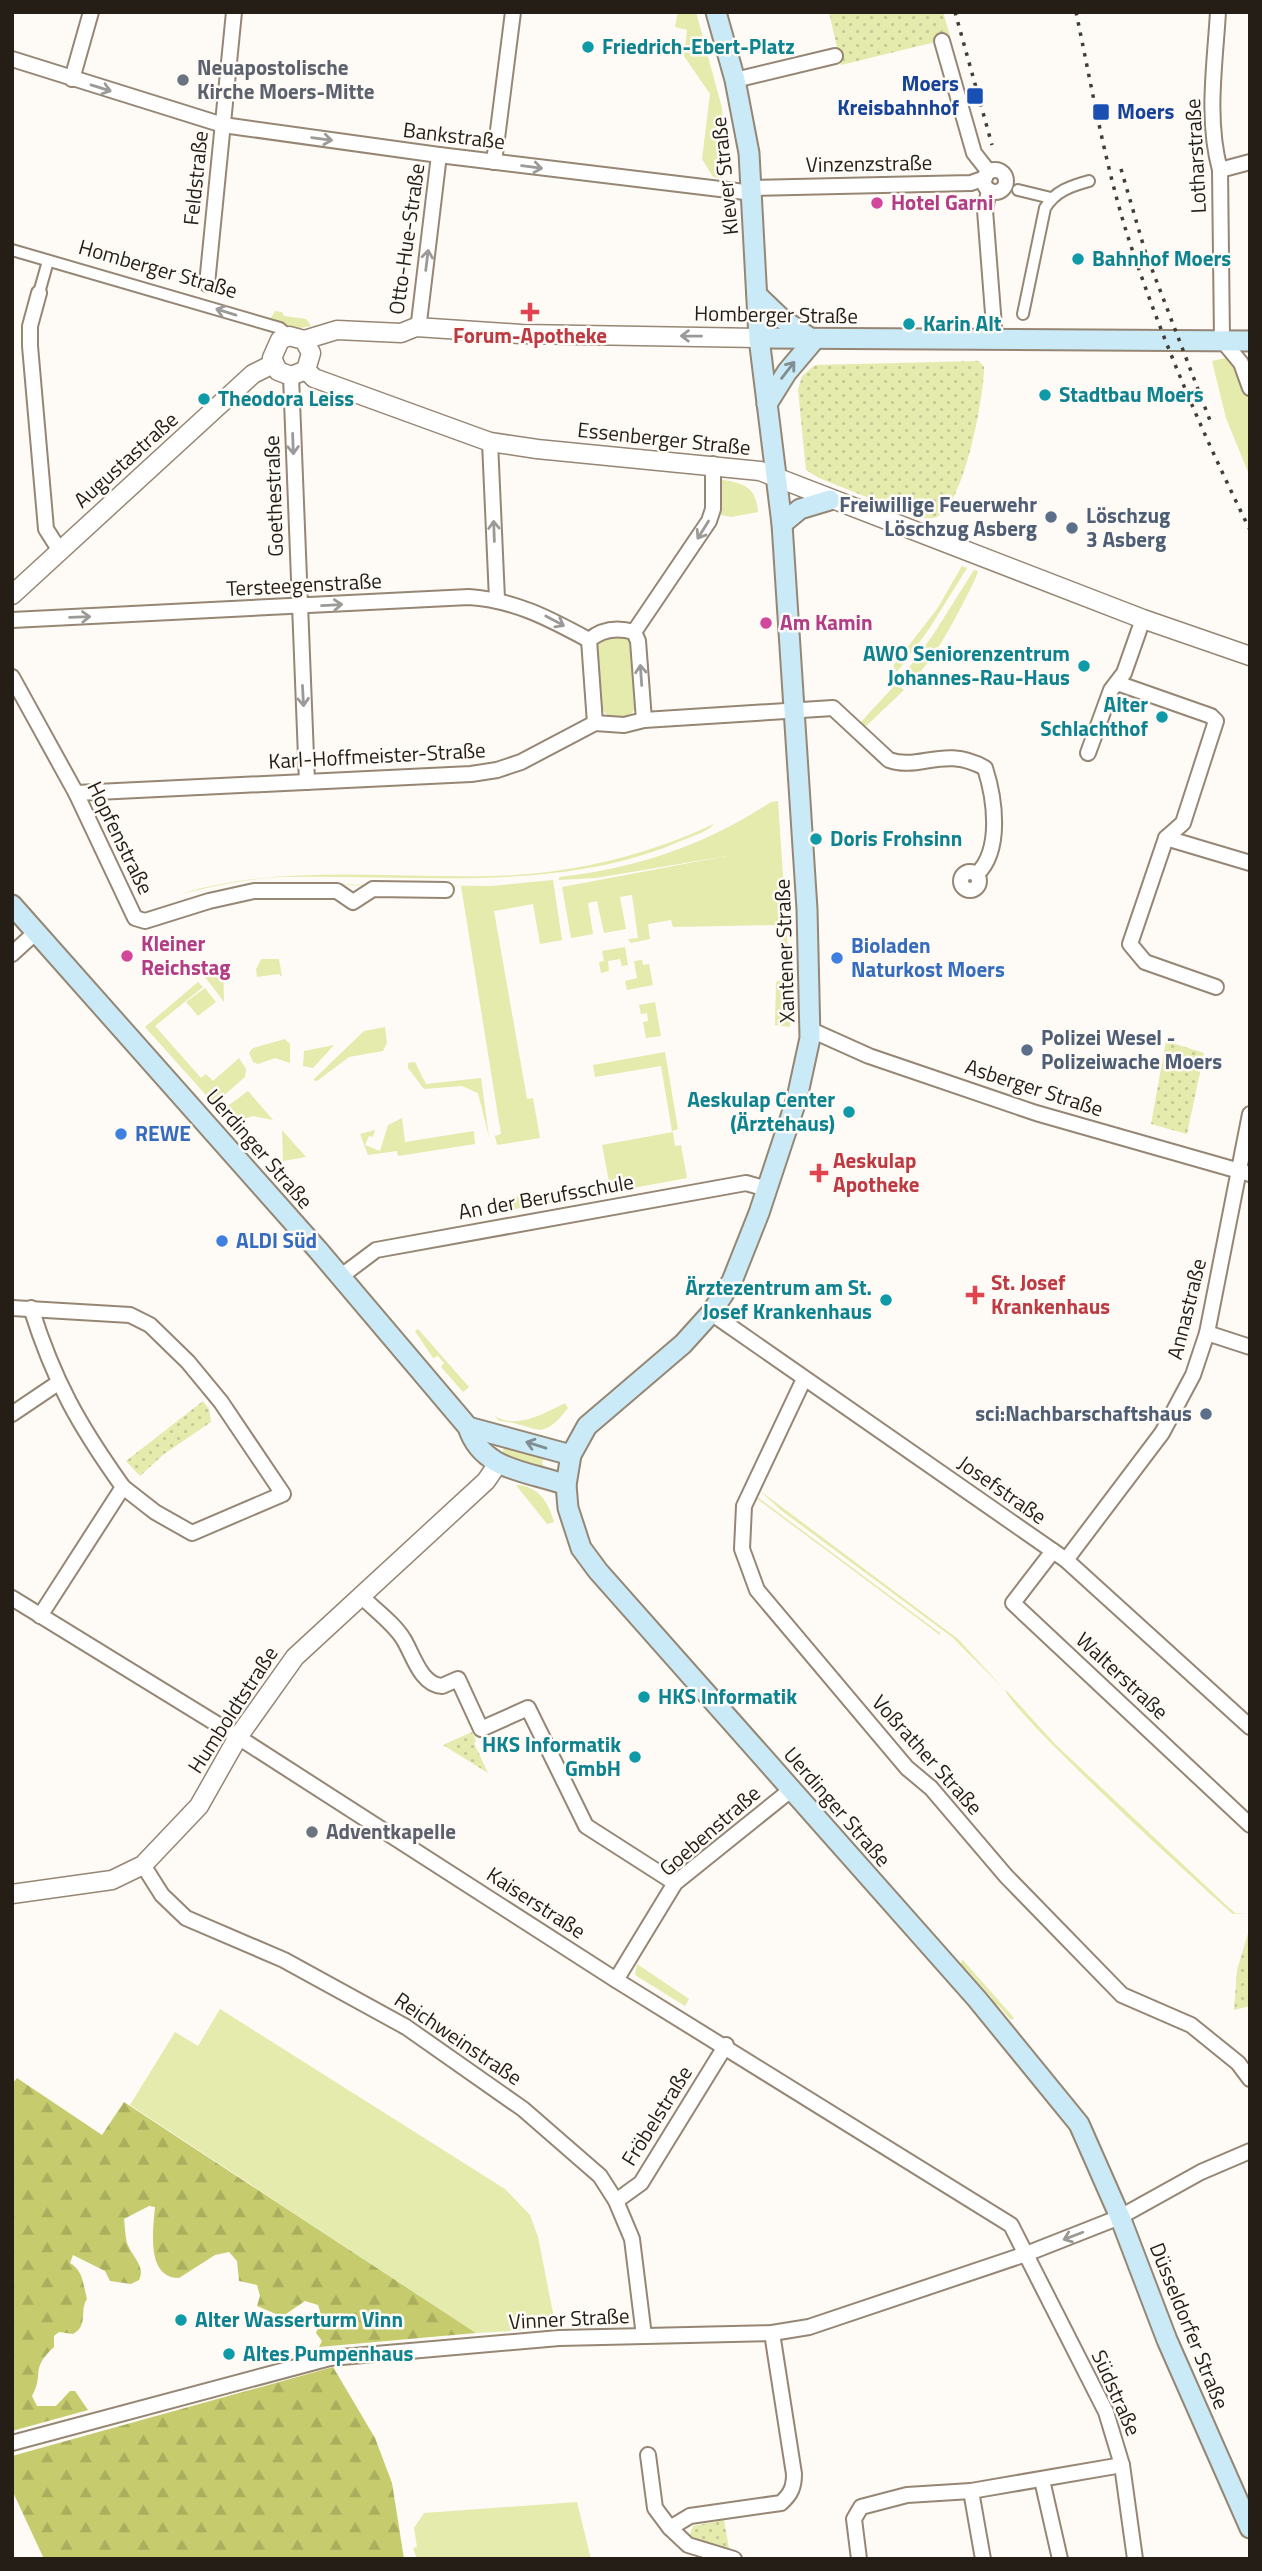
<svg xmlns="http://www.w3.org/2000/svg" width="1262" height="2571" font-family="'Titillium Web',sans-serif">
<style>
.grass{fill:#e5eaad}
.forest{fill:url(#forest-firs)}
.park{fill:url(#park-dots)}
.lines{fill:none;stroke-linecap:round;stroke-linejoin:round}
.pedestrian-casing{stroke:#968674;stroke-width:14}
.minor-casing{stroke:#968674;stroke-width:18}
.tertiary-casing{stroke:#968674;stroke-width:21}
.secondary-casing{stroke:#968674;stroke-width:23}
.pedestrian{stroke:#fff;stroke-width:10}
.minor{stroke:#fff;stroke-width:14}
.tertiary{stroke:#fff;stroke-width:18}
.secondary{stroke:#c9eaf6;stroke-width:19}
.rail{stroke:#423c35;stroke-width:3.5;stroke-dasharray:3.5 7;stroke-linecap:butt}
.oneway{stroke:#9c9a96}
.oneway2{stroke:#7f8e91}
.culture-dot{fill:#0f9aa8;stroke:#fefaf6;stroke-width:2.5}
.worship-dot{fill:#6b7280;stroke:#fefaf6;stroke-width:2.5}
.transit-dot{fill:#1a4fb4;stroke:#fefaf6;stroke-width:2.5}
.hotel-dot{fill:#d1479c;stroke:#fefaf6;stroke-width:2.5}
.health-dot{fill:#e0444e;stroke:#fefaf6;stroke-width:2.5}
.service-dot{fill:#5c6f8a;stroke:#fefaf6;stroke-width:2.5}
.shop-dot{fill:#3f7fe0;stroke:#fefaf6;stroke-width:2.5}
.labels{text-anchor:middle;stroke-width:5;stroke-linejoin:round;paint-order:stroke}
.culture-label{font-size:21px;font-weight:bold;fill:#0d838f;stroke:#fefaf6;text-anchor:start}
.worship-label{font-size:21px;font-weight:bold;fill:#5b616d;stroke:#fefaf6;text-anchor:start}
.transit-label{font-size:21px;font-weight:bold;fill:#164399;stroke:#fefaf6;text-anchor:end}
.street-label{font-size:21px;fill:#241e16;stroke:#fefaf6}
.hotel-label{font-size:21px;font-weight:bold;fill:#b23c85;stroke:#fefaf6;text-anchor:start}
.health-label{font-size:21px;font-weight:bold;fill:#be3a42;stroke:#fefaf6;text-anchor:start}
.service-label{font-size:21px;font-weight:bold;fill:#4e5e75;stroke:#fefaf6;text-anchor:end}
.shop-label{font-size:21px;font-weight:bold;fill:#366cbe;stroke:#fefaf6;text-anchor:start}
</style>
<defs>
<pattern id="forest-firs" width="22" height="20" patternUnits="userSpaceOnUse" patternTransform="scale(1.75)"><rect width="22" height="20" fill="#c6cc6d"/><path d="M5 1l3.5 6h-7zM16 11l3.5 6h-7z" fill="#aaaf5e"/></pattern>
<pattern id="park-dots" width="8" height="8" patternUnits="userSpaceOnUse" patternTransform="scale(1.75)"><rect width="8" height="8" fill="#e5eaad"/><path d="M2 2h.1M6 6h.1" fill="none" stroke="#c4c894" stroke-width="1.8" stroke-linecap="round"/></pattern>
</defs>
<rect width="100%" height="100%" fill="#fefaf6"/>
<!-- grass -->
<g class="grass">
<path d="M678,12H696L722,108L727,174L722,178L713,177L702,159L710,94L684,56L687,30L675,27Z"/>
<path d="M275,311L282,312L284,316L306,319L311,326L295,329L269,321Z"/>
<path d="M1234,356L1250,405V477L1226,418L1212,361Z"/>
<path d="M720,479C744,484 756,486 758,512L731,517L721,515Z"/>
<path d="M962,566L967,568L929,629L897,672L893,666L937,609Z"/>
<path d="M974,570L978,571L976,577C965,601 928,675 905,685L899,681L933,635Z"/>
<path d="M625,634L631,640L637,706L630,716L612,719L601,709L597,643L601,637Z"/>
<path d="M896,684L904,690L864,728L859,724Z"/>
<path d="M778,801L790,981V1027L775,1025L776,982L785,978L781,925L673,927L671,920L648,924L650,939L631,943L628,939L638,938L632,895L620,897L626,929L604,933L597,901L588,903L593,934L571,938L562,887L732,855L596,878L559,880V877C638,868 705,845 771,802Z"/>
<path d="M714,824C709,831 693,836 683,840C562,894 414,874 285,877C249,878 215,886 180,894C280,864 385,878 488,876C567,875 643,857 714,824Z"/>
<path d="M553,880L562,940L540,944L533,904L494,911L527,1099L533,1098L540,1138L497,1145L495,1136L501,1134L461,886L287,885L156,909L228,890L285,884L491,886Z"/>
<path d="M625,947L628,965L622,966L620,959L608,961L609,971L601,973L599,962L604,961L602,951Z"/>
<path d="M261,959H279L282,977L279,974L257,977L256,969Z"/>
<path d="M642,960L643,965L649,964L653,985L627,990L625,981L637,978L634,961Z"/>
<path d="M223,961L224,1002L205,977Z"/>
<path d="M198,982L203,987L155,1026L201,1078L206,1074L213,1081L239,1058L246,1069L245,1077L214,1104L145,1027Z"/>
<path d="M205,988L216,1002L198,1016L186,1002Z"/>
<path d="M655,1002L661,1036L646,1038L643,1022L648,1021L647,1013L641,1014L639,1005Z"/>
<path d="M385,1027L387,1043L383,1051L349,1057L317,1081L313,1080L364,1031Z"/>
<path d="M285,1039L290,1044V1063L275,1058L258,1064L253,1062L249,1053L253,1048Z"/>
<path d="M334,1045L313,1068L303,1066L304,1051Z"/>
<path d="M665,1052L678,1129L672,1131L661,1066L595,1077L593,1065Z"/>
<path d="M415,1062L426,1084L481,1078L489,1137L478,1093L462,1086L424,1089L408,1068V1063Z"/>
<path d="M248,1091L273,1120L253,1116L231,1123L221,1111Z"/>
<path d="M402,1118L405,1142L474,1131L475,1144L398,1156L397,1151L368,1155L360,1134L375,1130L373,1137L369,1136L365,1145L380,1151L388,1125Z"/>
<path d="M282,1130L306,1157L283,1161Z"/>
<path d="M673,1132L675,1146L681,1145L687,1178L611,1192L602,1145Z"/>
<path d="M585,1186L587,1196L504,1211L503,1199Z"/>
<path d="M418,1329L469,1387L463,1392L441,1367L444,1363L438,1356L433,1358L415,1331Z"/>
<path d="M565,1403L568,1408C539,1445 538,1424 499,1421L495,1416C516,1430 545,1413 565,1403Z"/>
<path d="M506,1443L546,1453L542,1463L546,1469L506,1460L502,1453Z"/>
<path d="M516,1485C539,1486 548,1502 554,1522L547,1524Z"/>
<path d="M759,1490L958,1639L1003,1688L952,1637L782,1511Z"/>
<path d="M756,1496L940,1633V1635L756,1498Z"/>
<path d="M1005,1689L1055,1744L1226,1905L1235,1913H1246L1233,1914C1203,1888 1008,1710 1005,1689Z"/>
<path d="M962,1959L1014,2018L1011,2020L998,2005L992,2004V1998L966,1969L960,1967Z"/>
<path d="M637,1964L689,1999L685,2006L635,1975Z"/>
<path d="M220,2009L505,2189L530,2215L538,2237L556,2328L476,2333L130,2105L175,2032L198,2046Z"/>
<path d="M577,2502L591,2559H417L413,2548L417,2547L414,2528L424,2513Z"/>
</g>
<!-- forest -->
<g class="forest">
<path d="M17,2078L102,2135L124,2102L476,2333L319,2347L322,2341L316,2333L322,2317L318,2305L305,2301L286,2314H276L257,2306L260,2296L257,2285L239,2281L237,2261L229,2252L215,2255L179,2278C146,2278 153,2230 155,2207L149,2206L124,2219C125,2227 125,2235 127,2243C132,2257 146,2266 139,2280L131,2284L110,2281L105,2271L73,2255L70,2263C83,2270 83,2284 87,2299C79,2311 89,2325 73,2334L59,2332L54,2336V2347C29,2370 45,2373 32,2396L37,2406H56L70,2391H75L88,2410L12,2431V2084Z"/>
<path d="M333,2367L375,2438L392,2483L404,2559H44L12,2490V2456Z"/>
</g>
<!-- park -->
<g class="park">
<path d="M829,12H943L950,36L948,39L841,65Z"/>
<path d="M979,361L984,367C984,398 965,497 940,515C932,521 923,518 914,516L819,478L806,470L798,390L802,376L815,365Z"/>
<path d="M1166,1041L1204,1053L1187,1134L1151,1124Z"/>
<path d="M203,1401L209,1409L211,1422L164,1454L140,1476L126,1461Z"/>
<path d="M472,1732L476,1741L474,1743L488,1773L443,1745Z"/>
<path d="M1250,1927V2006L1234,2010L1237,1970Z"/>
<path d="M724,2520L730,2554L688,2539L693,2526Z"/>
</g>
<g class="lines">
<defs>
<g id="pedestrian">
<path d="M1018,190L1051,198"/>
<path d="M12,250L280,328L289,336"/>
<path d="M39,293L48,261"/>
<path d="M1023,314L1045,208C1055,191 1071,186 1089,181"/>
</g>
<g id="minor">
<path d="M1218,12C1215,64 1206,119 1220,170L1222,340L1241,363L1250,388"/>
<path d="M942,41L974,153L989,172"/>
<path d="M12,59L223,125L439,155L753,193"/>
<path d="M72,79L91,12"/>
<path d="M735,80L835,56"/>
<path d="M494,162L513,12"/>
<path d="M1220,170L1250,162"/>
<circle cx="995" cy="181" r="11"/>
<path d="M753,188L971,183L985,178"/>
<path d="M989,190L985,210L995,339"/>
<path d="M207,284L234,12"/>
<path d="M39,293L30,326V346L46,529L60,551"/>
<path d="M416,327L419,322L439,155"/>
<path d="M291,376L307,782"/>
<path d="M490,442L497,599"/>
<path d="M12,620L469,597C515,600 550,619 589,640"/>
<path d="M634,632L709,521L713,509V464"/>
<path d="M12,677L76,793L135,918L145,921L209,901L254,891H337L353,902L373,889L446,890"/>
<path d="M1117,683L1211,716L1216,721L1183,823L1166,838"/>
<path d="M595,723L589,640C602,629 617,627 634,632L638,641L644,720"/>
<path d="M1088,753L1111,690L1124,673L1143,619"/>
<path d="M76,793L471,774L497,770L521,762L595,723L624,725L644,720L833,708L889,760C920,771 944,745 985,768C995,799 1002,850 977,874"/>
<circle cx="970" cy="881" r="9"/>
<path d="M12,954L36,932"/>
<path d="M1216,987L1145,962L1130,944L1166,838L1250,863"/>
<path d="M811,1030L869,1056L1036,1113L1250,1174"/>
<path d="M340,1277L376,1250L746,1183L767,1189"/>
<path d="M12,1308L130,1315L150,1325L188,1362L221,1402L283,1494L192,1533L155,1512L123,1487"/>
<path d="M31,1308C54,1381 78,1424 123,1487L40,1616"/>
<path d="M711,1313L1066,1560L1250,1727"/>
<path d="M1207,1333L1250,1347"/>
<path d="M804,1379L744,1506L742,1549L757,1590L907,1768L931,1788L1006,1876L1122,1995L1191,2025L1238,2063L1250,2079"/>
<path d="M12,1414L58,1383"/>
<path d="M1053,1551L1013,1603L1250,1825"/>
<path d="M1066,1560L1162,1433L1193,1375L1207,1333L1250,1114"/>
<path d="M361,1596C374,1609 395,1624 404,1640C413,1655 421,1685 442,1686L458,1679L481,1729L528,1708L586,1826L675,1883"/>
<path d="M12,1598L238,1737L616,1980L1011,2225L1106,2412L1122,2465L1135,2559"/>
<path d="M143,1865L162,1895L186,1918L284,1960L406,2027L523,2109L600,2176L616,2201L632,2239L644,2336"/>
<path d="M616,1980L675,1883L792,1789"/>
<path d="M616,2201L641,2183L726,2045"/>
<path d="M12,2443L330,2358L559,2338L772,2333L809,2327L1026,2254L1120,2217L1201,2172L1250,2151"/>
<path d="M648,2455L655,2508L670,2528L690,2516L781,2503C791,2494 794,2487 794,2474L772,2333"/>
<path d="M1042,2480L1060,2559"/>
<path d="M971,2491L983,2559"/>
<path d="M670,2528L688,2545L734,2559"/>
<path d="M859,2559L854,2519L861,2507L907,2495L971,2491L1122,2465"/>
</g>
<g id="tertiary">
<path d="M304,340L311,353L306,370L291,376L278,371L272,358L280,340L289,336L304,340L337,330L401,333L416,327L521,334L759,338"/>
<path d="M306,370L314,378L490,442L537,449L760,471L1143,619L1250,656"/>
<path d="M12,595L253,374L273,364"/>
<path d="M12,1894L112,1880L143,1865L199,1806L238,1737L295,1657L486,1481L497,1465"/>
</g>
<g id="secondary">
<path d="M716,12L735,80L749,153L759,338L782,524L807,909L810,1038L797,1098L759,1213L732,1281L711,1313L683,1344L587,1426L571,1455L566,1485L568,1508L581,1548L598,1571L977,1999L1079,2124L1120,2217L1167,2340L1250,2528"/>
<path d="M757,295L781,318L813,340"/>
<path d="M759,338L1250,341"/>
<path d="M767,404L787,372L814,340"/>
<path d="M782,524L800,509L830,500"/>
<path d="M12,905L318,1250L468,1427C482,1471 528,1471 566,1485"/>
<path d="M468,1427L571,1455"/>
</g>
</defs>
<!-- pedestrian casing -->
<use href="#pedestrian" class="pedestrian-casing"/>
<!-- minor casing -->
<use href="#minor" class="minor-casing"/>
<!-- tertiary casing -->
<use href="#tertiary" class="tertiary-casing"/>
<!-- secondary casing -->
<use href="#secondary" class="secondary-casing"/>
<!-- pedestrian -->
<use href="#pedestrian" class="pedestrian"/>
<!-- minor -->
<use href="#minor" class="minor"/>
<!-- tertiary -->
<use href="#tertiary" class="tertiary"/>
<!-- secondary -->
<use href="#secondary" class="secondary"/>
<!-- rail -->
<g class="rail">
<path d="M955,12L992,145"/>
<path d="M1076,12C1093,93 1107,177 1134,255C1166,349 1206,441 1250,530"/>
<path d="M1121,169L1145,251L1211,423"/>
</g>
</g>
<!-- one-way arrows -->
<defs><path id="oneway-shaft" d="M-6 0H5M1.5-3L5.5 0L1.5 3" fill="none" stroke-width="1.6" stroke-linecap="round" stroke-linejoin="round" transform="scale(1.75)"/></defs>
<g class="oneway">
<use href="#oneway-shaft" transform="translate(101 88) rotate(17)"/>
<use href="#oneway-shaft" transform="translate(322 139) rotate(8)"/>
<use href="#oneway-shaft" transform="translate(532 167) rotate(7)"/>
<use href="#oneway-shaft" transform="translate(427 260) rotate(-83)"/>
<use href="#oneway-shaft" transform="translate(226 312) rotate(-163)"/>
<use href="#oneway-shaft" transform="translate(691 336) rotate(-179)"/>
<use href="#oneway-shaft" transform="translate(293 444) rotate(88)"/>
<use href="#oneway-shaft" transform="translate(703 530) rotate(122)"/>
<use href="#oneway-shaft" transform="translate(494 531) rotate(-92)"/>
<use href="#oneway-shaft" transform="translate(332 605) rotate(-3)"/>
<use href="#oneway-shaft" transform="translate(80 617) rotate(-2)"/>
<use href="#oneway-shaft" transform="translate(555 621) rotate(28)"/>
<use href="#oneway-shaft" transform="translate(641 675) rotate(-94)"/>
<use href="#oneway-shaft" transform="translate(303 696) rotate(87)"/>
<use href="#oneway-shaft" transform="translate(1073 2236) rotate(159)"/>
</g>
<g class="oneway2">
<use href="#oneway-shaft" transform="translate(788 370) rotate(-52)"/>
<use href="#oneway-shaft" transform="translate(536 1445) rotate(-163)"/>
</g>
<!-- markers -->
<g class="culture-dot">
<circle cx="588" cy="47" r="7"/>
<circle cx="1078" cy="259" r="7"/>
<circle cx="909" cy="324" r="7"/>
<circle cx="1045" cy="395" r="7"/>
<circle cx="204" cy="399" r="7"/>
<circle cx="1084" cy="666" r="7"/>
<circle cx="1162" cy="717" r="7"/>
<circle cx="816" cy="839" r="7"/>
<circle cx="849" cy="1112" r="7"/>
<circle cx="886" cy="1300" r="7"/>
<circle cx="644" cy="1697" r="7"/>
<circle cx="635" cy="1757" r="7"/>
<circle cx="181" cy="2320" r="7"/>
<circle cx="229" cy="2354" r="7"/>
</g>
<g class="worship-dot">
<circle cx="183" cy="80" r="7"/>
<circle cx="312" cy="1832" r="7"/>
</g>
<g class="transit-dot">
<rect x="966" y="87" width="18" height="18" rx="3.5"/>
<rect x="1092" y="103" width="18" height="18" rx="3.5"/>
</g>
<g class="hotel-dot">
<circle cx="877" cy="203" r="7"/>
<circle cx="766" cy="623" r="7"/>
<circle cx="127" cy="956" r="7"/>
</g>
<g class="health-dot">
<path d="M526.5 301.5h7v7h7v7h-7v7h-7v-7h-7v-7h7z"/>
<path d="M815.5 1162.5h7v7h7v7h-7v7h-7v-7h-7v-7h7z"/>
<path d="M971.5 1284.5h7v7h7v7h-7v7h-7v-7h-7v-7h7z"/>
</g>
<g class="service-dot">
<circle cx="1051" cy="517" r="7"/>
<circle cx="1072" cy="528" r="7"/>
<circle cx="1027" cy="1050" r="7"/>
<circle cx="1206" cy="1414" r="7"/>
</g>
<g class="shop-dot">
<circle cx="837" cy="958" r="7"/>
<circle cx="121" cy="1134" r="7"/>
<circle cx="222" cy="1241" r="7"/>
</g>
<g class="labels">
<!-- culture labels -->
<g class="culture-label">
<text x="602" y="54">Friedrich-Ebert-Platz</text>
<text x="1092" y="266">Bahnhof Moers</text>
<text x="923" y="331">Karin Alt</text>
<text x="1059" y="402">Stadtbau Moers</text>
<text x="218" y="406">Theodora Leiss</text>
<text x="1070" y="661" text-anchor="end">AWO Seniorenzentrum<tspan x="1070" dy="24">Johannes-Rau-Haus</tspan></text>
<text x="1148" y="712" text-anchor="end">Alter<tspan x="1148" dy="24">Schlachthof</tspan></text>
<text x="830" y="846">Doris Frohsinn</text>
<text x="835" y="1107" text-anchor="end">Aeskulap Center<tspan x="835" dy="24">(Ärztehaus)</tspan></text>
<text x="872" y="1295" text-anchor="end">Ärztezentrum am St.<tspan x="872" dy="24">Josef Krankenhaus</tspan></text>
<text x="658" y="1704">HKS Informatik</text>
<text x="621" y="1752" text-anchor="end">HKS Informatik<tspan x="621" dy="24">GmbH</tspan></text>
<text x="195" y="2327">Alter Wasserturm Vinn</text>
<text x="243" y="2361">Altes Pumpenhaus</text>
</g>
<!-- worship labels -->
<g class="worship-label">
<text x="197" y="75">Neuapostolische<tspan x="197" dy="24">Kirche Moers-Mitte</tspan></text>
<text x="326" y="1839">Adventkapelle</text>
</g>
<!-- transit labels -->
<g class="transit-label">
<text x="959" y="91">Moers<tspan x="959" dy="24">Kreisbahnhof</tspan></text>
<text x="1117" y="119" text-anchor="start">Moers</text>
</g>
<!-- street labels -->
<g class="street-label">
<text transform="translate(454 136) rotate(7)" y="7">Bankstraße</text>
<text transform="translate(1196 156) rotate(-93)" y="7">Lotharstraße</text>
<text transform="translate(869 164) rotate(-1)" y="7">Vinzenzstraße</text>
<text transform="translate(725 176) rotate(-96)" y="7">Klever Straße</text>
<text transform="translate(196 178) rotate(-84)" y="7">Feldstraße</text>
<text transform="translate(407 239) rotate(-82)" y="7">Otto-Hue-Straße</text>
<text transform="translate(158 269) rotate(16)" y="7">Homberger Straße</text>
<text transform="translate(776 315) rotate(1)" y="7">Homberger Straße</text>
<text transform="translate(664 439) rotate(6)" y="7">Essenberger Straße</text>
<text transform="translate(126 460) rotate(-42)" y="7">Augustastraße</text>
<text transform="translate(274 496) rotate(-92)" y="7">Goethestraße</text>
<text transform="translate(304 585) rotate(-3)" y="7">Tersteegenstraße</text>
<text transform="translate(377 756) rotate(-3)" y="7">Karl-Hoffmeister-Straße</text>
<text transform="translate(120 838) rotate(64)" y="7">Hopfenstraße</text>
<text transform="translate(785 951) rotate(-92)" y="7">Xantener Straße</text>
<text transform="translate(1034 1088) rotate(18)" y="7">Asberger Straße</text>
<text transform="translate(259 1149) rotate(49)" y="7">Uerdinger Straße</text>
<text transform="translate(546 1197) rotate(-10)" y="7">An der Berufsschule</text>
<text transform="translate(1187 1309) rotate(-76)" y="7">Annastraße</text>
<text transform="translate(1002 1490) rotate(35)" y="7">Josefstraße</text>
<text transform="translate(1122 1676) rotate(43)" y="7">Walterstraße</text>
<text transform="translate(233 1710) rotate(-57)" y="7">Humboldtstraße</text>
<text transform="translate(927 1755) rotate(48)" y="7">Voßrather Straße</text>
<text transform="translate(837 1807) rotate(49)" y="7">Uerdinger Straße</text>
<text transform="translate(710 1831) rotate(-41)" y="7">Goebenstraße</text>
<text transform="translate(536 1903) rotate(33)" y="7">Kaiserstraße</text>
<text transform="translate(458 2039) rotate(34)" y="7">Reichweinstraße</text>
<text transform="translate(657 2116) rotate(-58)" y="7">Fröbelstraße</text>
<text transform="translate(569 2319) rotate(-3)" y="7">Vinner Straße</text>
<text transform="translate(1189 2326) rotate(68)" y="7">Düsseldorfer Straße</text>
<text transform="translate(1116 2393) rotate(66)" y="7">Südstraße</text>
</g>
<!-- hotel labels -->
<g class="hotel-label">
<text x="891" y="210">Hotel Garni</text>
<text x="780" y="630">Am Kamin</text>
<text x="141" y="951">Kleiner<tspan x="141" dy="24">Reichstag</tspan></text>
</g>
<!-- health labels -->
<g class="health-label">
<text x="530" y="343" text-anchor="middle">Forum-Apotheke</text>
<text x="833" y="1168">Aeskulap<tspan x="833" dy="24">Apotheke</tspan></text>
<text x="991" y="1290">St. Josef<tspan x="991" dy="24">Krankenhaus</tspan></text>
</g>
<!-- service labels -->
<g class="service-label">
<text x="1037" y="512">Freiwillige Feuerwehr<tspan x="1037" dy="24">Löschzug Asberg</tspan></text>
<text x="1086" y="523" text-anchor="start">Löschzug<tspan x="1086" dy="24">3 Asberg</tspan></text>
<text x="1041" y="1045" text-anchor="start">Polizei Wesel -<tspan x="1041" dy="24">Polizeiwache Moers</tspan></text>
<text x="1192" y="1421">sci:Nachbarschaftshaus</text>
</g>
<!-- shop labels -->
<g class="shop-label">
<text x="851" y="953">Bioladen<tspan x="851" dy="24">Naturkost Moers</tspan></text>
<text x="135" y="1141">REWE</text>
<text x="236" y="1248">ALDI Süd</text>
</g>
</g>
<!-- border -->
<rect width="1262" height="2571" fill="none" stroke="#241e16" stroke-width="28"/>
</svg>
